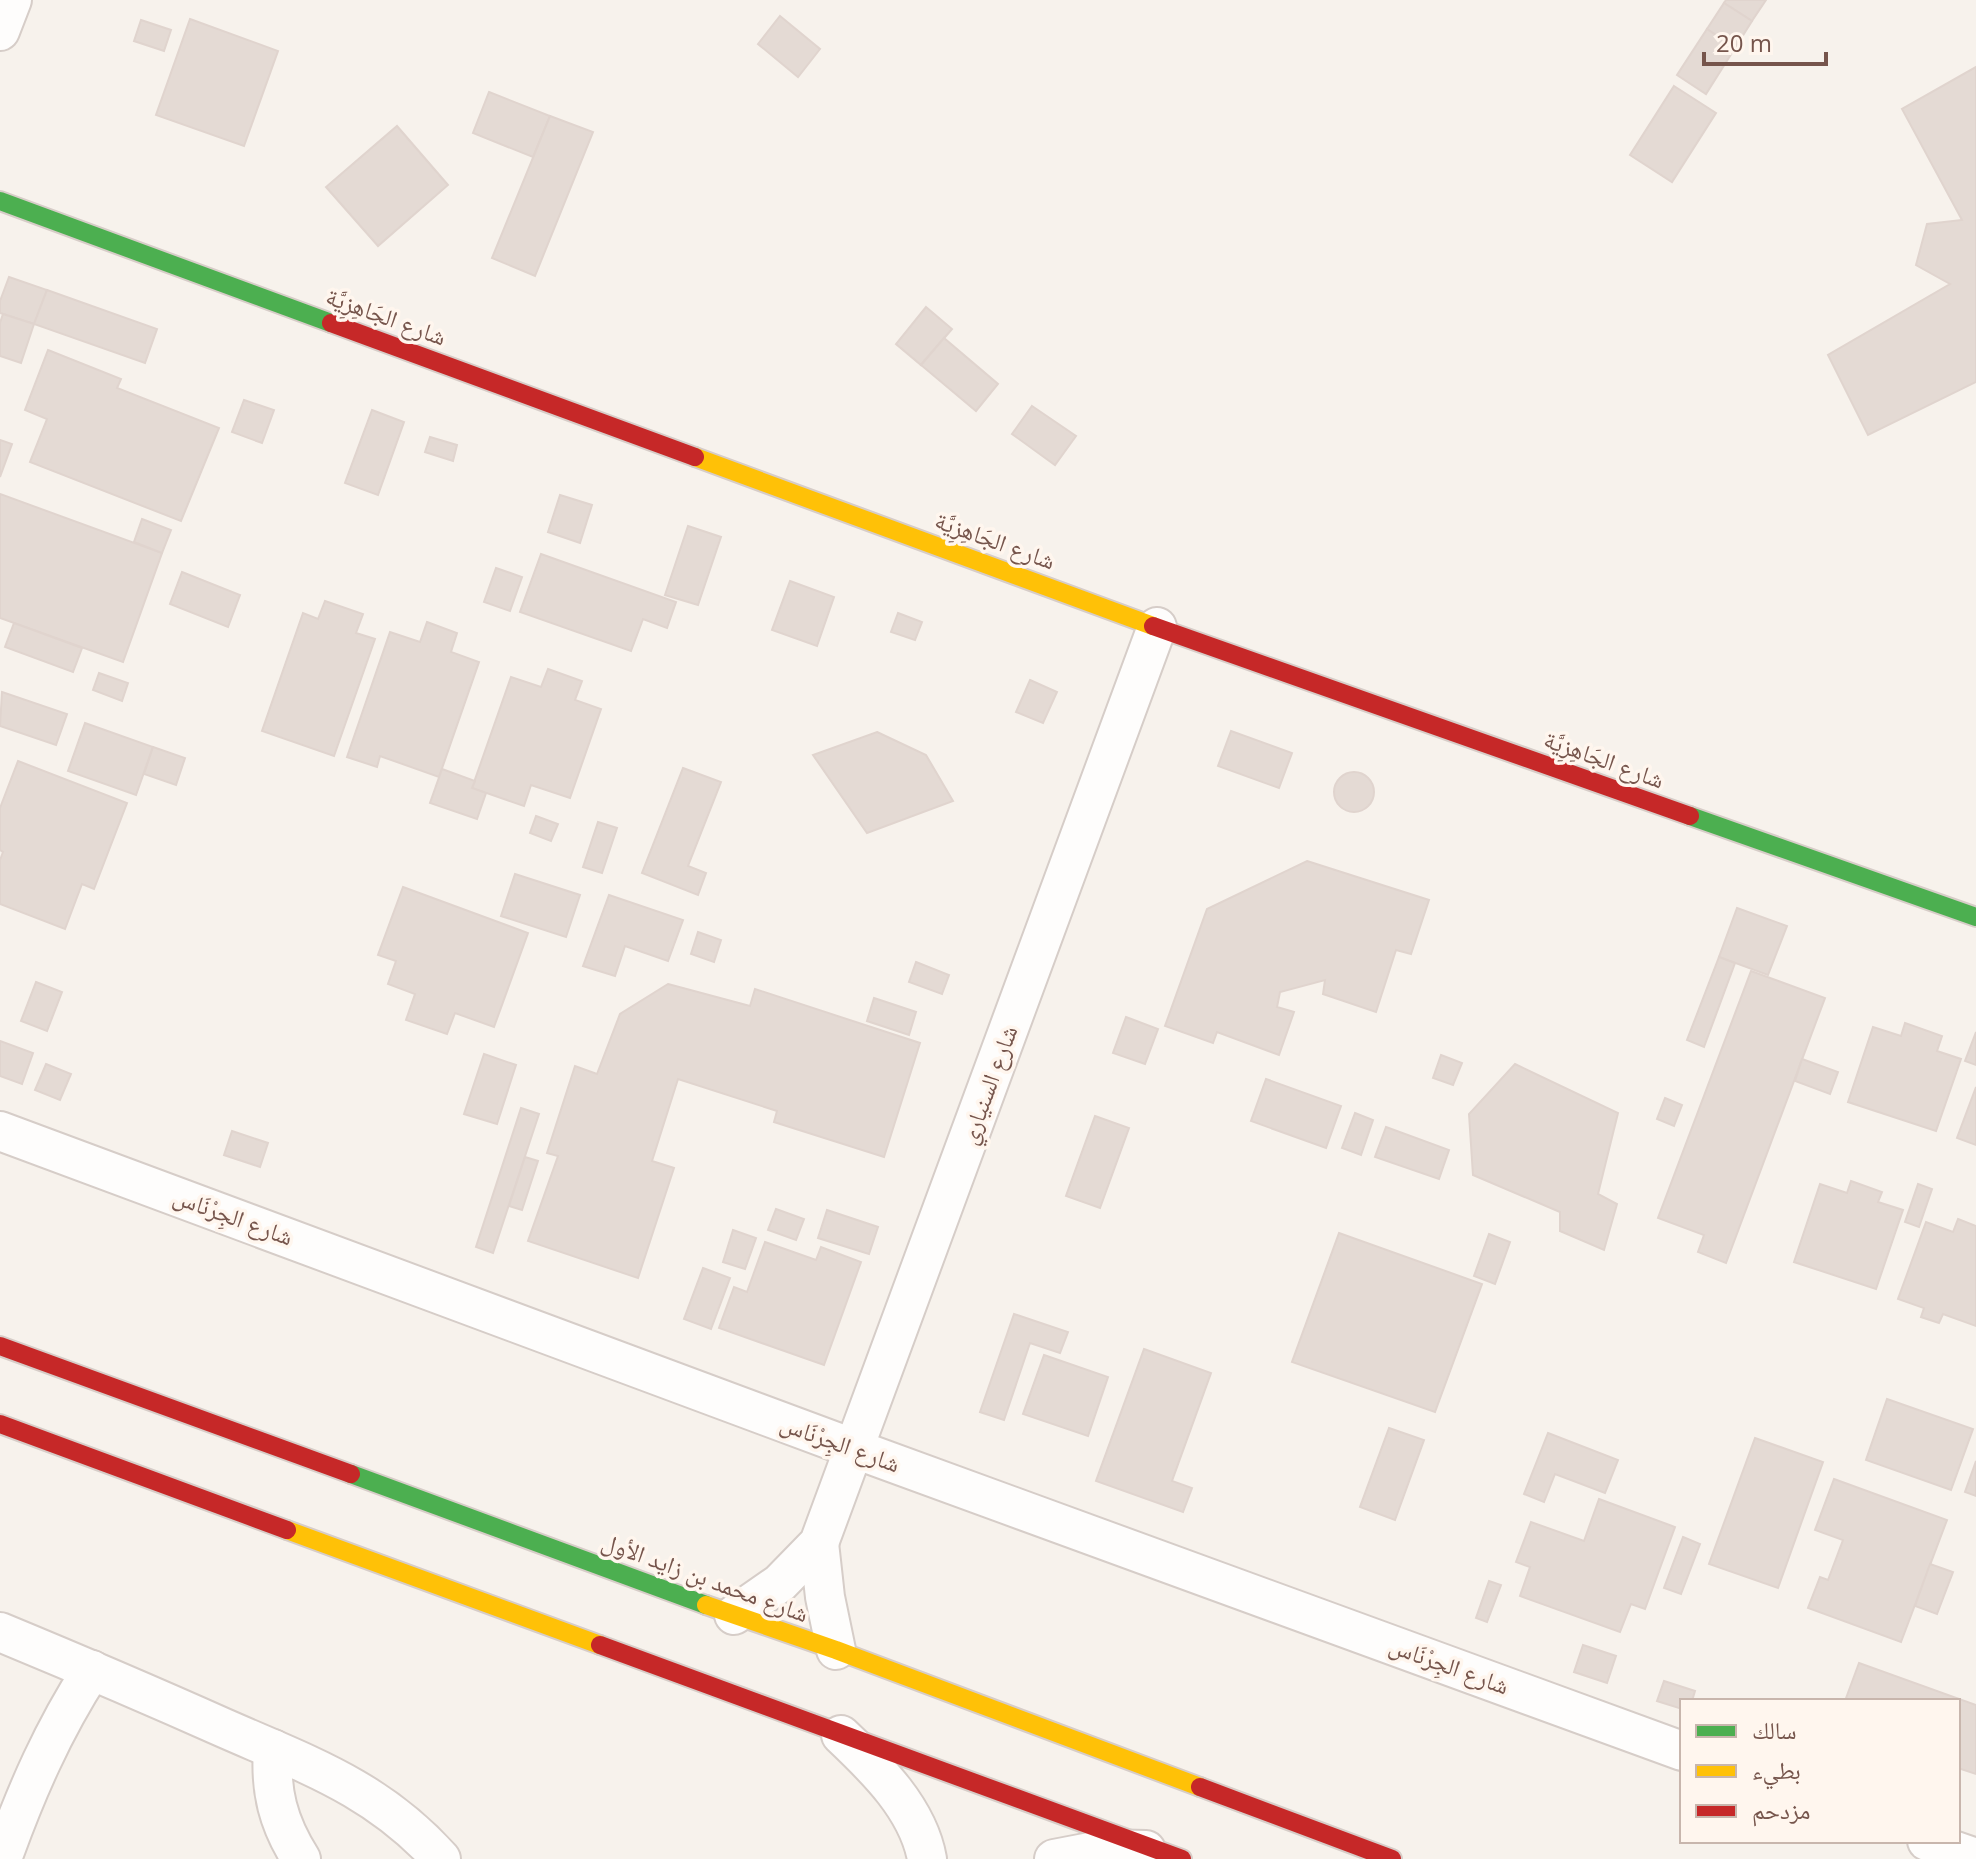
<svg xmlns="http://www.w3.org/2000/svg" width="1976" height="1859" font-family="'Open Sans','Noto Naskh Arabic',sans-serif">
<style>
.building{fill:#e4dad4;stroke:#e0d4ce;stroke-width:2}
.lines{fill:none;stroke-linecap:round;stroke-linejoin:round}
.street-casing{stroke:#d6cdc8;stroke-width:42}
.fast-casing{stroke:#d7cdc8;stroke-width:22}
.slow-casing{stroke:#d7cdc8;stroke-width:22}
.jam-casing{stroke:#d7cdc8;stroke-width:22}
.street{stroke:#fefdfc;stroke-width:38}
.fast{stroke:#4caf50;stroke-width:18}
.slow{stroke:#ffc107;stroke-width:18}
.jam{stroke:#c62828;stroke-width:18}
.labels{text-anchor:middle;stroke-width:7;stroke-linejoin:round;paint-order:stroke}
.street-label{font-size:24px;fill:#76554c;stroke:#fff6ee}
</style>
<rect width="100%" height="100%" fill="#f7f2ec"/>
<!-- building -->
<g class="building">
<path d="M1726,0H1766L1752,21L1724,3Z"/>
<path d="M1724,3L1752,21L1735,48L1707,29Z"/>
<path d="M780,16L820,49L798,77L758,44Z"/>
<path d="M190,19L278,51L244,146L156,115Z"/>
<path d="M141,20L171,30L164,51L134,41Z"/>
<path d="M1707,29L1735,48L1706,94L1677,75Z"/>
<path d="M1976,67V382L1868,435L1828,355L1950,284L1916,265L1927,224L1962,220L1902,109Z"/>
<path d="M1674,86L1716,113L1672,182L1630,155Z"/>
<path d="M489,92L550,116L533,157L473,133Z"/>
<path d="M550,116L593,132L535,276L492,258Z"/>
<path d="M397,126L448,185L378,246L326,187Z"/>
<path d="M9,277L47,290L34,324L0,313V301Z"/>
<path d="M47,290L157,329L145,363L34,324Z"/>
<path d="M926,307L952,329L921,365L896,344Z"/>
<path d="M3,314L34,324L21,363L0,356V323Z"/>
<path d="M944,338L998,384L976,411L921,365Z"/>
<path d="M48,350L121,379L117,388L219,428L181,521L30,462L47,419L25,410Z"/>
<path d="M244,400L274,410L262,443L232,432Z"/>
<path d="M1032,406L1076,436L1055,465L1012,434Z"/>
<path d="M372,410L404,422L378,495L345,483Z"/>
<path d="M430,437L457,445L453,461L425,452Z"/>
<path d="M0,440L12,444L0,477Z"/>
<path d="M0,494L162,553L123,662L0,618Z"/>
<path d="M560,495L592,505L580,543L548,532Z"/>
<path d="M142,519L171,530L162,553L134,542Z"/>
<path d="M688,526L721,537L698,605L665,595Z"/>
<path d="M541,554L676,602L667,628L643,619L631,651L520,612Z"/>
<path d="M496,568L522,577L510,611L484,602Z"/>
<path d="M182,572L240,595L228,627L170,604Z"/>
<path d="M790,581L834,597L817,646L772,630Z"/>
<path d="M325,601L363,614L356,633L375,639L334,756L262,731L303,613L318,619Z"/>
<path d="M898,613L922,622L915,640L891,632Z"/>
<path d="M427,622L457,633L451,652L479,662L439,777L380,756L377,767L347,757L390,632L420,642Z"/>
<path d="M14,623L82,648L73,672L5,647Z"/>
<path d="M548,669L582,681L575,700L601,709L570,798L531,785L524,806L472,788L511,677L541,687Z"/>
<path d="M99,673L128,683L122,701L93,690Z"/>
<path d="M1030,680L1057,692L1043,723L1016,712Z"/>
<path d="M2,692L67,714L56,745L0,726Z"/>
<path d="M85,723L153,747L136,795L68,771Z"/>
<path d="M1231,731L1292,753L1279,788L1218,766Z"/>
<path d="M877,732L926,755L953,801L867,833L813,755Z"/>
<path d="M153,747L185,758L176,785L144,774Z"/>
<path d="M18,761L127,803L94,889L82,884L65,929L0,904V860L3,852L0,850V808Z"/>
<path d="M683,768L721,782L688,866L706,873L698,895L642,873Z"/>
<path d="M442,769L475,781L472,788L486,793L477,819L430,803Z"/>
<circle cx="1354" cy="792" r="20"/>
<path d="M536,816L558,824L551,841L530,833Z"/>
<path d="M598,822L617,828L602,873L583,867Z"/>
<path d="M1307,861L1429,900L1411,954L1396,950L1376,1012L1323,994L1325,980L1280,992L1277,1007L1294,1012L1279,1055L1217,1032L1213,1043L1165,1026L1207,909Z"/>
<path d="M515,874L580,895L566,937L501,916Z"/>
<path d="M403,887L528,933L494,1027L455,1013L447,1034L406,1020L415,994L388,984L396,961L378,955Z"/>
<path d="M609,895L683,920L668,961L625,946L615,976L583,966Z"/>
<path d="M1737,908L1787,926L1768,975L1719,957Z"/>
<path d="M698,932L721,940L714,962L691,954Z"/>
<path d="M1719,957L1735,963L1704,1047L1687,1040Z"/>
<path d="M916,962L949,975L942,994L909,982Z"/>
<path d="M1751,971L1825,998L1726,1263L1698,1252L1704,1235L1658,1218Z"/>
<path d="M36,982L62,992L47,1031L21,1021Z"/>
<path d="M668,984L750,1006L755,989L920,1043L884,1157L774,1122L777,1111L678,1079L652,1161L674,1168L638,1278L528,1241L558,1156L547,1153L575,1066L597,1074L620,1014Z"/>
<path d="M874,998L916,1012L909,1035L867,1021Z"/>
<path d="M1126,1017L1158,1029L1145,1064L1113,1053Z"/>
<path d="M1905,1023L1942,1036L1937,1051L1961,1059L1936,1131L1848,1102L1873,1027L1901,1036Z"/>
<path d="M1976,1032V1065L1965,1061Z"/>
<path d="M0,1041L33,1053L22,1084L0,1076Z"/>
<path d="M484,1054L516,1065L497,1124L464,1114Z"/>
<path d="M1441,1055L1462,1063L1453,1085L1433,1078Z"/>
<path d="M1802,1059L1838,1072L1830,1094L1795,1081Z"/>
<path d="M46,1064L71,1074L60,1100L35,1090Z"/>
<path d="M1515,1064L1618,1113L1598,1194L1617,1204L1604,1250L1560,1231V1212L1473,1175L1469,1114Z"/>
<path d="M1266,1079L1341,1106L1326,1148L1251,1121Z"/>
<path d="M1976,1087V1145L1957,1138Z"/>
<path d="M1665,1098L1682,1105L1674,1126L1657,1119Z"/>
<path d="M521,1108L539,1114L493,1253L476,1247Z"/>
<path d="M1355,1113L1373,1120L1361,1155L1342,1148Z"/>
<path d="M1095,1116L1129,1128L1100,1208L1066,1196Z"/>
<path d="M1386,1127L1449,1150L1439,1179L1375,1157Z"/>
<path d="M232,1131L268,1143L260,1167L224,1155Z"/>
<path d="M525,1157L538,1161L522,1210L509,1206Z"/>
<path d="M1851,1181L1882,1192L1878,1202L1903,1210L1876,1289L1794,1262L1820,1184L1847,1193Z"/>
<path d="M1918,1184L1932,1189L1919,1227L1905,1222Z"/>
<path d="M776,1209L804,1219L796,1240L768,1230Z"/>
<path d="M827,1210L878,1227L869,1254L818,1238Z"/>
<path d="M1958,1219L1976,1226V1326L1943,1314L1939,1323L1921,1317L1924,1308L1898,1299L1926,1222L1953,1232Z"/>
<path d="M733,1230L756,1238L745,1269L723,1262Z"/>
<path d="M1339,1233L1482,1284L1435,1412L1292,1362Z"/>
<path d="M1489,1234L1510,1242L1495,1284L1474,1276Z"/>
<path d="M765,1242L816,1260L821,1247L861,1262L824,1365L719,1328L734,1287L747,1292Z"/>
<path d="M703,1268L730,1278L711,1329L684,1319Z"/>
<path d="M1014,1314L1068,1332L1060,1353L1030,1343L1004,1420L980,1412Z"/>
<path d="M1144,1349L1211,1373L1172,1481L1192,1488L1183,1512L1096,1481Z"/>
<path d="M1044,1355L1108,1377L1088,1436L1023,1414Z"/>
<path d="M1887,1399L1973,1429L1951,1490L1866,1460Z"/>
<path d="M1389,1428L1424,1440L1395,1520L1360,1507Z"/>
<path d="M1548,1433L1618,1460L1605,1493L1555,1474L1544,1502L1524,1494Z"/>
<path d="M1755,1438L1823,1462L1778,1588L1709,1564Z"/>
<path d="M1976,1461V1496L1965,1492Z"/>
<path d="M1834,1479L1947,1520L1901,1642L1808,1608L1820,1577L1828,1580L1843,1540L1815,1530Z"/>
<path d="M1599,1499L1675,1527L1645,1609L1631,1604L1620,1632L1520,1596L1530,1567L1516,1562L1531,1522L1584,1541Z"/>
<path d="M1683,1537L1700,1544L1681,1594L1664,1588Z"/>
<path d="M1930,1564L1953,1572L1937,1614L1915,1606Z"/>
<path d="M1489,1581L1501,1585L1487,1622L1476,1618Z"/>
<path d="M1583,1645L1616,1656L1607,1683L1574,1672Z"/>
<path d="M1859,1663L1976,1705V1774L1958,1768V1701H1845Z"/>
<path d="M1664,1681L1695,1691L1692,1701H1682V1709L1657,1701Z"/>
</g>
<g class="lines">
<defs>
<g id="street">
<path d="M0,31L12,0"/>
<path d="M0,1131L855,1449L1682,1751"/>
<path d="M819,1543L825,1597L836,1650"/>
<path d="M734,1615L780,1583L819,1543L1157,627"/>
<path d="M0,1632C75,1663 150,1695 224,1728C308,1765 377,1788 441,1859"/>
<path d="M841,1735C877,1769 918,1809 927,1859"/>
<path d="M273,1749C270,1791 278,1823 301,1859"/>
<path d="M1927,1841L1976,1858"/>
<path d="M2,1859C26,1792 53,1730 92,1670"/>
<path d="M1054,1859L1106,1849L1146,1850"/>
</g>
<g id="fast">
<path d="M0,201L331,323"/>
<path d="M1690,816L1976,917"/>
<path d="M351,1474L706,1605"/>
</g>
<g id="slow">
<path d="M695,457L1153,626"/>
<path d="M287,1530L600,1645"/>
<path d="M706,1605L836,1650L1200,1787"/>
</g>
<g id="jam">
<path d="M331,323L695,457"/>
<path d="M1153,626L1690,816"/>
<path d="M0,1346L351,1474"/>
<path d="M0,1424L287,1530"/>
<path d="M600,1645L1182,1859"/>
<path d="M1200,1787L1392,1859"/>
</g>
</defs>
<!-- street casing -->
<use href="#street" class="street-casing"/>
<!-- fast casing -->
<use href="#fast" class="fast-casing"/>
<!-- slow casing -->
<use href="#slow" class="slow-casing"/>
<!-- jam casing -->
<use href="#jam" class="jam-casing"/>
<!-- street -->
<use href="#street" class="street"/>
<!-- fast -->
<use href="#fast" class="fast"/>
<!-- slow -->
<use href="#slow" class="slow"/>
<!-- jam -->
<use href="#jam" class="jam"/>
</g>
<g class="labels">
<!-- street labels -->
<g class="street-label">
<text transform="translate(386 317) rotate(20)" y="8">شارع الجَاهِزِيَّة</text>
<text transform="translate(995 541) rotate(20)" y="8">شارع الجَاهِزِيَّة</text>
<text transform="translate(1604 760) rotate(20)" y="8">شارع الجَاهِزِيَّة</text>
<text transform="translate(989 1085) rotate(-70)" y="8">شارع السنياري</text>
<text transform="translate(233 1217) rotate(20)" y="8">شارع الجِرْنَاس</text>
<text transform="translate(840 1444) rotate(20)" y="8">شارع الجِرْنَاس</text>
<text transform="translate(705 1578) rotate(20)" y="8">شارع محمد بن زايد الأول</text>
<text transform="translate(1449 1666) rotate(20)" y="8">شارع الجِرْنَاس</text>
</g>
</g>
<!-- legend -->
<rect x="1680" y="1699" width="280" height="144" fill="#fff6ee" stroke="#c8b6ad" stroke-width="2"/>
<rect x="1696" y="1725" width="40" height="12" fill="#4caf50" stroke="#c8b6ad" stroke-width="2"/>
<text x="1752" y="1739" font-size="24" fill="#76554c">سالك</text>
<rect x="1696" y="1765" width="40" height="12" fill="#ffc107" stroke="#c8b6ad" stroke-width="2"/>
<text x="1752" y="1779" font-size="24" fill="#76554c">بطيء</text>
<rect x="1696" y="1805" width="40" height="12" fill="#c62828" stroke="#c8b6ad" stroke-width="2"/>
<text x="1752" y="1819" font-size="24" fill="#76554c">مزدحم</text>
<!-- scale -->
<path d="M1704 52v12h122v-12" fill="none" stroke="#76554c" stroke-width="4"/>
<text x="1716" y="52" font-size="24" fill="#76554c" stroke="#fff6ee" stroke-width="6" paint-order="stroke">20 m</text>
</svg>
